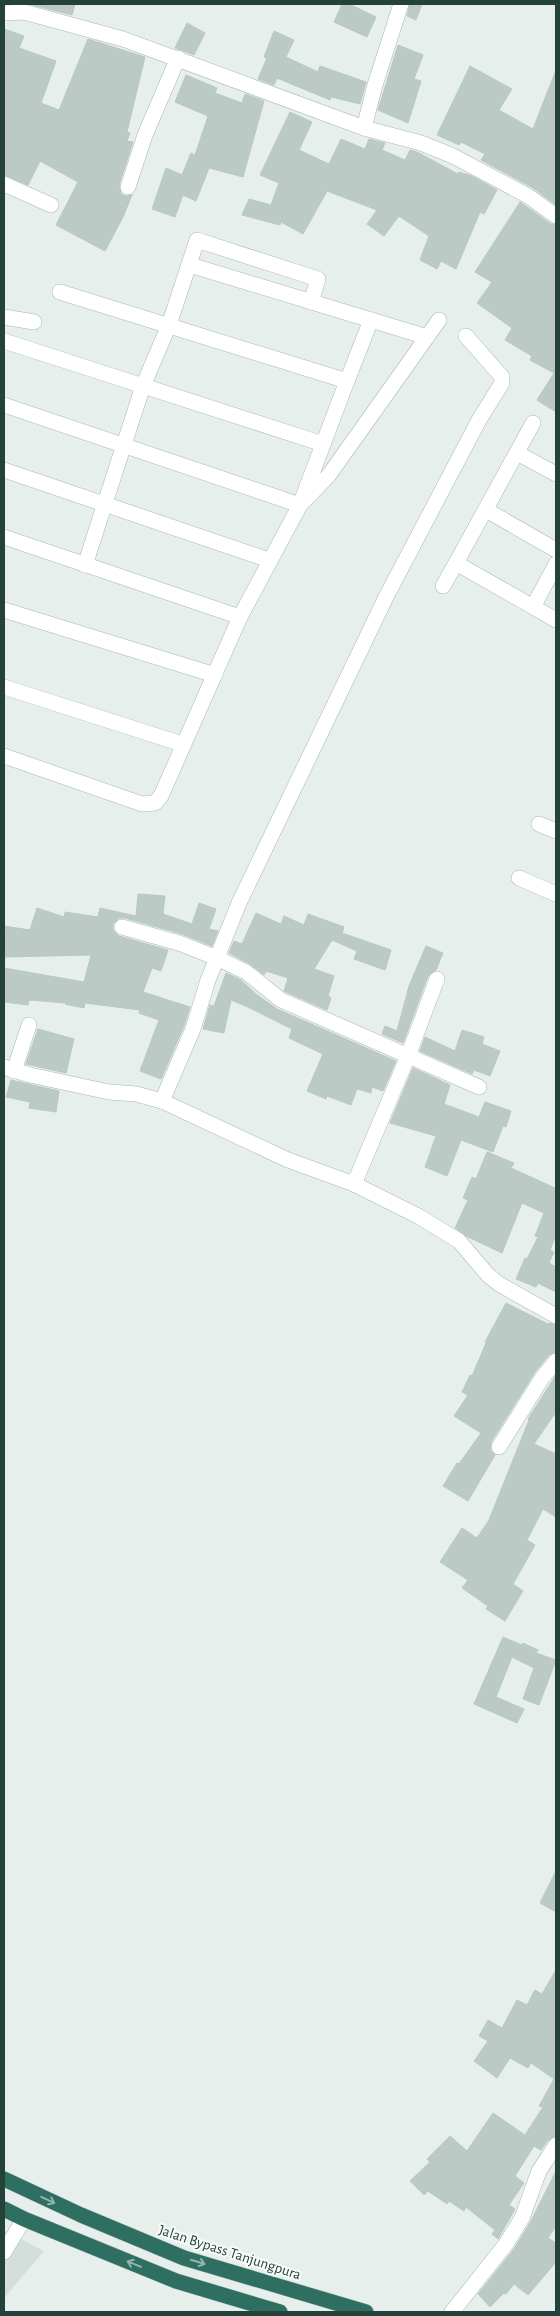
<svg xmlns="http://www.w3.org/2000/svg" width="560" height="2316" font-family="'Alegreya Sans',sans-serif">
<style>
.built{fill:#d4dfda}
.building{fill:#bbcac4;stroke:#b8c9c2}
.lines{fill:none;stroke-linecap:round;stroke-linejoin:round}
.minor-casing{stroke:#a8b8b2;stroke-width:16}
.highway-casing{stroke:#c2cac8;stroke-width:16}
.minor{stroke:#fff;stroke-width:15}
.highway{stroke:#2f6f62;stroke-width:15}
.oneway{stroke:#93b5ae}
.labels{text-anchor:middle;stroke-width:4;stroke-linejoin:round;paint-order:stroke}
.street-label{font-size:15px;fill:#24423a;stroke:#f7fbf9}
</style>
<rect width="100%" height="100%" fill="#e6efeb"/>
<!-- built -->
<path class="built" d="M4,2230L44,2251L4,2298Z"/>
<!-- building -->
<g class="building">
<path d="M29,4H75L72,15Z"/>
<path d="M342,4H349L376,17L367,37L334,22Z"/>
<path d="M410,4H422L416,20L407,16Z"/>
<path d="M187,23L205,33L194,55L175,48Z"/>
<path d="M4,29L24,36L19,48L56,61L41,103L59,110L88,39L145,57L127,132L130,133L127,141L133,142L119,185L121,194L126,196L132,195L123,217L105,251L56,225L78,182L40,161L28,185L4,175Z"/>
<path d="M274,31L294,40L286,57L318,72L320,66L366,82L360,104L331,97L330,100L277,78L274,85L258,79L267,58L264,57Z"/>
<path d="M398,45L423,55L414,79L421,81L408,123L378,110Z"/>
<path d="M470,66L512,89L499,110L533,129L556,70V205L533,188L481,160L485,154L461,142L459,145L437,135Z"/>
<path d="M186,75L217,88L215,93L242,103L245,94L264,101L243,177L209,168L196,201L183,195L175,217L152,209L166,168L182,175L191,153L195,155L208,116L175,102Z"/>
<path d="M290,112L312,122L299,150L329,164L341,139L365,149L369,139L385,143L382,150L405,160L410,150L417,152L458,174L459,172L472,176L497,190L484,214L480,212L456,269L441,261L437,269L420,260L429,236L399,216L384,236L367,224L377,210L327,191L303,234L281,222L280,225L242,215L249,199L271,205L279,183L260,175Z"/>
<path d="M520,202L551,224L556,225V412L537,400L554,373L530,360L532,356L505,340L512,328L477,303L492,282L475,272Z"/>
<path d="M138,894L165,896L163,914L192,924L199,903L216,909L209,929L218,931L212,946L182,934L125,918H119L113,924V930L119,936L168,950L161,971L152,968L143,992L190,1007L184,1026L161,1079L140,1071L159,1020L139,1013L140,1010L85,1003L84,1008L65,1004L66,1003L29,1000L28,1005L4,1002V968L84,982L91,955L4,957L5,939H4V926L30,930L37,908L64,917L65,912L98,917L100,908L136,916Z"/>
<path d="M256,913L281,924L284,916L304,925L308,914L344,927L342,933L391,950L385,970L354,959L357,951L332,940L314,969L334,976L328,996L331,998L327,1010L286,992L284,991L288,978L266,971L264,975L250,964L229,953L234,941L242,944Z"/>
<path d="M426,946L443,953L436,970L428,976L403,1043L382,1034L385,1026L397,1031L409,986Z"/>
<path d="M226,973L241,980L256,994L277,1009L396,1061L383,1091L372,1087L371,1093L357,1089L351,1105L327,1096L326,1099L307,1091L323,1054L289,1038L292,1029L248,1007L231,1000L224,1033L203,1029L210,1005L214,1006Z"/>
<path d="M38,1029L74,1039L66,1073L26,1064Z"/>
<path d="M462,1030L484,1037L482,1044L500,1051L490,1076L474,1070L472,1074L420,1051L425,1037L455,1051Z"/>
<path d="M413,1068L450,1085L444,1104L479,1117L485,1102L511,1111L506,1127L503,1126L493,1152L461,1140L447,1176L425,1167L436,1136L390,1123Z"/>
<path d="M11,1080L59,1091L56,1112L29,1108L30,1102L6,1097Z"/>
<path d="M487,1152L514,1163L511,1168L555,1188L556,1186V1235L550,1250L554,1252L549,1263L556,1267V1292L538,1283L536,1287L516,1279L525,1258L527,1259L538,1237L535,1236L544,1213L522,1203L502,1253L468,1237L455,1228L468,1200L463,1198L472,1177L476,1179Z"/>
<path d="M506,1303L548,1324L549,1323L556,1325V1352L549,1355L535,1372L491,1442V1451L495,1455L468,1501L443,1486L457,1463L459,1464L481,1433L454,1416L468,1395L462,1392L470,1375L472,1376L486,1343L485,1342Z"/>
<path d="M556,1375V1412L534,1444L556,1454V1517L543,1509L527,1540L535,1545L513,1584L523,1591L505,1621L486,1609L488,1606L462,1588L468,1580L440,1562L462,1528L477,1538L489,1520L529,1420L528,1419Z"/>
<path d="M503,1637L522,1645L523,1643L538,1650L536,1653L556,1660L539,1705L523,1699L534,1668L512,1657L496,1697L524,1709L517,1723L474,1704Z"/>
<path d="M556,1871V1912L540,1903Z"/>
<path d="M556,1970V2136L548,2140L541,2150L534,2146L515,2176L524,2183L509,2205L515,2209L498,2239L492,2234L495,2230L466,2207L464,2211L449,2201L447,2204L428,2191L424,2195L410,2181L430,2162L427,2159L450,2136L467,2151L493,2113L525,2135L543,2107L539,2106L554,2079L531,2063L528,2068L510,2058L497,2078L474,2061L488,2041L479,2036L488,2020L502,2028L517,2000L527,2005L535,1990L542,1994Z"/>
<path d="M556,2171V2226L548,2238L556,2243V2262L528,2295L514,2284L506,2294L504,2293L490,2307L478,2294L514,2249L530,2223Z"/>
</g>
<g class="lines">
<defs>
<g id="minor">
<path d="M4,13L24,12L123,39L364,128L421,143L453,156L500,181L528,196L556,216"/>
<path d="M364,128L375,85L401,4"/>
<path d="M4,184L51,205"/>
<path d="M128,187L145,135L178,58"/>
<path d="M190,265L371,320L347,381"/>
<path d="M4,317L34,322"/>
<path d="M371,320L427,337"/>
<path d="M4,341L323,444"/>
<path d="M4,405L300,505L329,475L439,320"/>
<path d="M533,423L456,563L556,620"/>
<path d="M517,453L556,474"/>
<path d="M4,470L269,560"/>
<path d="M486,510L556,550"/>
<path d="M4,537L240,617"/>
<path d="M85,565L143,386L169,325L197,240L318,279L311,302"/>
<path d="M443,586L456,563"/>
<path d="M533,607L556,564"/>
<path d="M4,610L215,675"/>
<path d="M4,687L182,744"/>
<path d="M4,756L142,804L155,803L161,796L240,617L300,505L347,381L60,292"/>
<path d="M539,824L556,831"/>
<path d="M519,878L556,894"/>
<path d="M122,927L179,943L217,958L246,972L281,1000L479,1087"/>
<path d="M4,1067L30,1075L109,1092L136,1094L162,1101L288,1160L354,1184L418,1216L459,1241L488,1275L499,1284L556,1316"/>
<path d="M14,1071L29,1025"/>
<path d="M162,1101L193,1029L208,980L239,903L386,597L479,420L502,383V377L466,336"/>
<path d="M354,1184L408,1056L437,979"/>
<path d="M499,1447L542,1378L556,1361"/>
<path d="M4,2252L24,2219"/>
<path d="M452,2312L506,2244L522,2218L539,2171L556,2145"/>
</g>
<g id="highway">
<path d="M4,2179L81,2215L184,2258L366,2312"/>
<path d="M4,2209L24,2219L176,2281L280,2312"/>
</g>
</defs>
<!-- minor casing -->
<use href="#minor" class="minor-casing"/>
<!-- highway casing -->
<use href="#highway" class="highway-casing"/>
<!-- minor -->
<use href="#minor" class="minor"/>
<!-- highway -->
<use href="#highway" class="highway"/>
</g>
<!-- one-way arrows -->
<defs><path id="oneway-shaft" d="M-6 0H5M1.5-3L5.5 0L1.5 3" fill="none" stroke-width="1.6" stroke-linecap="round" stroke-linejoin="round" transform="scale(1.25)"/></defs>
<g class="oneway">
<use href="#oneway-shaft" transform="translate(48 2200) rotate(25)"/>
<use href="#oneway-shaft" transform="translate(198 2262) rotate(17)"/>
<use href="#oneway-shaft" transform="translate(134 2264) rotate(-158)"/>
</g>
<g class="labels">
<!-- street labels -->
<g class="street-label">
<text transform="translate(230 2252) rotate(18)" y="5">Jalan Bypass Tanjungpura</text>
</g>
</g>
<!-- border -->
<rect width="560" height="2316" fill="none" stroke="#24423a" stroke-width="10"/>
</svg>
